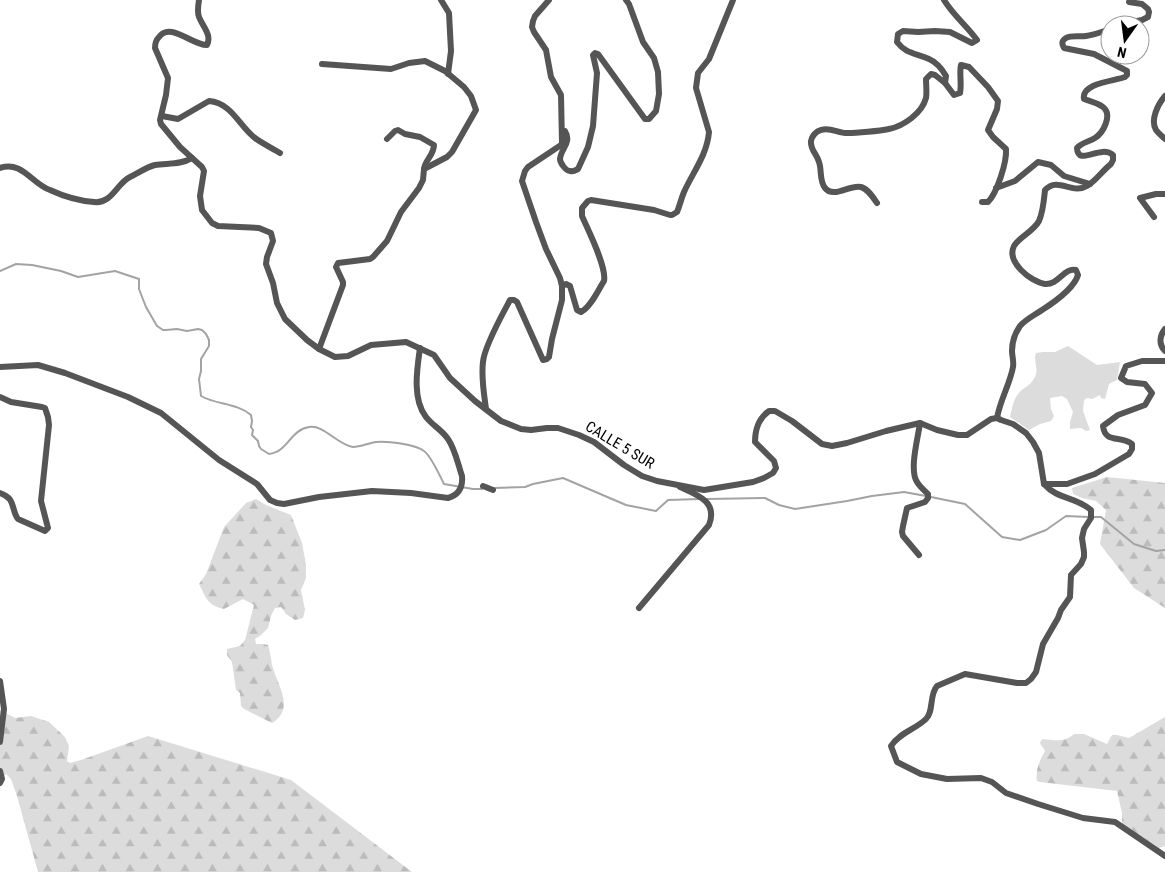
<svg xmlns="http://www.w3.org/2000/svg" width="1165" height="872" font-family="'Roboto Condensed',sans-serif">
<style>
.grass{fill:#dcdcdc}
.forest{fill:url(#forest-firs)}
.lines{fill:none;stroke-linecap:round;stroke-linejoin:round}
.stream{stroke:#a3a3a3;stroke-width:2}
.minor{stroke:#555;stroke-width:6}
.labels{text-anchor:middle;stroke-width:4.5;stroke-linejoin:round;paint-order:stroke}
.street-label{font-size:15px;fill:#000;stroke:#fff}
</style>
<defs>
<pattern id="forest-firs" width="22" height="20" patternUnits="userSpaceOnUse" patternTransform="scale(1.25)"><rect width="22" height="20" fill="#dcdcdc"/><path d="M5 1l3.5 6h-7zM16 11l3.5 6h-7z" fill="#bbb"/></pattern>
</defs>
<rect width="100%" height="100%" fill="#fff"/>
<!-- grass -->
<path class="grass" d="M1068,346L1097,365L1120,362L1117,380L1109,384L1105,399L1101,398L1100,395L1092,399L1087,398L1084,400L1083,411L1090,430L1086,431L1081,428L1070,429V422L1073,412L1067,399L1062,396L1050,398L1051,409L1054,416L1051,421L1040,424L1029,430L1010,417C1012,410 1013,400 1018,394C1024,386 1029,388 1035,377C1039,369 1033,361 1036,353L1043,352H1055Z"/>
<!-- forest -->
<g class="forest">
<path d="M1107,477L1165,483V608L1134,588L1100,544L1106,510L1096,501L1082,498L1073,494L1072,488Z"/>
<path d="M256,499L266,505L291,515L302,543L306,565V578L301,590L305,610L303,618L295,620L286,614L281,607L275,608L271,616L268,628L261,635L255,639L256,644H263L268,645C270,652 271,658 272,665C277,685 296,708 272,723L244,709L241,706L240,693L236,690L232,662L227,655V649L240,646L245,640L254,605L243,599L224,609C207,605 207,599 199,584L206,574L224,527L246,503Z"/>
<path d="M0,710L15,718L31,716L49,722L65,737L69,746L67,761L70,763L81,760L148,736L291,780L412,872H38L17,796L11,779L6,774L0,779Z"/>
<path d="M1165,717V846L1159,848L1122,824V813L1117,791L1040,782L1037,781C1035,770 1040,760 1045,751L1040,743L1042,739C1055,740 1064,743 1074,734H1084L1107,744L1112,735H1117L1129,738Z"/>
</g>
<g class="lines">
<!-- stream -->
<g class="stream">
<path d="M0,271L16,264L32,265L61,271L78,277L115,271L139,279V289L146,307L157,326L163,330H166L177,329L187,331L198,329L202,330L206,334L209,340V346L201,359V371L199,379L201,396C217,405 237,403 251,415L252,421L251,427L253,430L252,435L258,441L259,446L261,449L269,454C288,452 290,430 309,427C323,424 338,445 353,447C360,447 369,443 376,442C387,441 415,444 424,451C431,456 440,476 444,484L473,489H482"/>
<path d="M494,488L525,487L533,484L563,478L626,505L656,511L668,500L700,499"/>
<path d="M931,497L965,504L1002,537L1020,540L1046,530L1066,516L1089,517"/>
<path d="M707,499L765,498L779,505L795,509L847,501L872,496L904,492L926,496"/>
<path d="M1093,517H1101L1134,544L1156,551L1165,550"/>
</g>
<!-- minor -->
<g class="minor">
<path d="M199,0C198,6 197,12 199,17C203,27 212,35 207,45C193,46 170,21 159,37C156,40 155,43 155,48L168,78L166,95L160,120L161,124L180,147L202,167L204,171L200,196L202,210L212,223L218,226L259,228L271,233L273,241L267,257L266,264L273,283L277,303L285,319L307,340L319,349L335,357L348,356L371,345L406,342L434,355L450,378L475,401L501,421L521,429L531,430L547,428H558L579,435L594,442L624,465L642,476L657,481L704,490L753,482L764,478L773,473L776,468L774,461L755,442C755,430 759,418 769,411H775L792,421L822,444L832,446L847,443L886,431L920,423L937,430L958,435H967L991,419L997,418L1001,420L1013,424L1026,433L1033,442L1039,453L1044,484H1067L1095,474L1129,454L1132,449V444C1121,435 1105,444 1103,426L1118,415L1145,405L1152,393L1145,384L1127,382L1121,378L1126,366L1142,361H1165"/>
<path d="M441,0L449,13L451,51L448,74"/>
<path d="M1118,25L1142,20L1148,17L1149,12L1148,9L1142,4L1129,2"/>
<path d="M945,83L954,95L960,93C962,84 959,74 961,65L969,67L988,87L998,101L997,109L988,130L993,137L1006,149C1007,162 997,193 988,202H982"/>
<path d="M1165,96C1158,104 1150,120 1156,130C1159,134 1162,136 1165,139"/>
<path d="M162,116L178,119L209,101C232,103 239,126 255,138C263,144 272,148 280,153"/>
<path d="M562,131H565C572,143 561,148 560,159C560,163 566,171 570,171C574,172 576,170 578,169L588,147L593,126L597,73L593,55L595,53L598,54L645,119H649L656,111L659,94L658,72L654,58L643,42L629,4L626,0"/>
<path d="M387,139L395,131L398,130L405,134L420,137L434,145C434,155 425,160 424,169"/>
<path d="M0,168C22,160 32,184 50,190C63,196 80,201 94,202C112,204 117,183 130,177C138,173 147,167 155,165C167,163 181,165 192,158"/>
<path d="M996,188L1015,181L1038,162L1051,165L1064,176L1090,184"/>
<path d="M877,203C873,197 868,189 861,187C850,184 834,199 825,188C819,180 822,170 819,162C817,154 810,150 811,141C812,136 816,131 821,130C830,127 838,133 847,133C857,133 879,131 889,129C904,126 922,113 926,98C927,93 926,85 926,79L931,74L935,75L945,83L946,76C942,69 936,62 929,59C916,53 906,54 897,42L898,34L903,31L918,32L935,31L950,32L972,43L977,40C967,26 953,15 944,0"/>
<path d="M1154,217L1140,198L1156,194H1165"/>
<path d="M562,286L566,284L570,286L577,310L581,312C591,307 598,290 604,281C607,267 588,230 582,216V208L588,201L591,200L654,210L670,215H672L677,212C680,205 681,199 684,192C693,172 707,155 709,132L696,88L698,73L709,59L733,0"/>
<path d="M1165,329C1160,335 1158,344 1165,351"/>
<path d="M319,349L343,285V282L336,267L338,263L370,259L373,257L387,241L401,212L419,188L423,180L424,169L447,157L452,152L476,110L471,96L464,87L445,71L425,61L409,63L391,69L322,64"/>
<path d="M0,367L38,365L65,373L128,397L161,413L219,460L257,484L270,500L277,503L284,504L319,497L372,491L411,493L448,498C459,495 463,487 462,476C458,464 455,449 448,439C442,430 432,425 426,417C412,399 417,369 420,348"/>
<path d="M0,397L11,402L42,407L45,408L48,417L49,425L41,501L48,528L45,531L18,519C11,510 16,498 0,493"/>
<path d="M486,409C484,394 481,377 483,362C484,347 502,315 510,300H514L517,302L543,360L547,359L549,357L552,339L562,300V286L560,278L546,249L536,222L522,181L525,171L528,167L561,145L562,143L561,95L551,77L546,50L534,32L532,27L533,21L535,16L549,0"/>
<path d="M997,418C1000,400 1010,384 1013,367C1014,361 1012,356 1012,351C1012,342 1015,333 1020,326C1026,319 1035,315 1042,310C1053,303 1074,288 1078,275L1076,270C1064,267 1059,285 1045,284C1031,282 1006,262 1014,246C1019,237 1033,232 1039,221C1043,212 1044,200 1045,190C1058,176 1072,195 1087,186C1096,181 1103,170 1111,164L1113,160V155C1100,144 1078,167 1077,148C1082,142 1089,142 1095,138C1103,133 1113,115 1103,107C1098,103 1090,101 1084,99C1081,83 1115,81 1125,77L1127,75V71L1094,54L1064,48C1062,44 1061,41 1066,38C1071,35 1080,37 1086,36C1094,35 1102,32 1110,29"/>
<path d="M1044,484C1058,500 1075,496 1091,510V518L1084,529L1082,538L1084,552V557L1081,564L1071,575L1070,597L1061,610L1058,618L1043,644L1036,672L1031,679L1026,683H1017L965,674L937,686C929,695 934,711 926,719C916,729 899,733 891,746L897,762L921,774L947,779L981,778L992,782L1006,793L1038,804L1083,818L1115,822L1165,856"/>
<path d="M483,486L493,490"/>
<path d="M919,555L903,536L902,532L903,526L907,508L925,502L928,498V494C924,490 920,487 917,482C909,470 918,438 920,423"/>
<path d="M639,608L709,525C718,502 698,495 680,487"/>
<path d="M0,681L4,709L0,742"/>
<path d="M0,771L2,779L0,783"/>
</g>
</g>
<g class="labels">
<!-- street labels -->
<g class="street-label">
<text transform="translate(620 445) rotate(31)" y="5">CALLE 5 SUR</text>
</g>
</g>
<!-- north arrow -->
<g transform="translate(1125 40) rotate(194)"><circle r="24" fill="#ffffff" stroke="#999999"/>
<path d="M0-4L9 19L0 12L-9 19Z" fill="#000000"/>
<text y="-8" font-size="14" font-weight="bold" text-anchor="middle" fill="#000000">N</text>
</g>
</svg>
